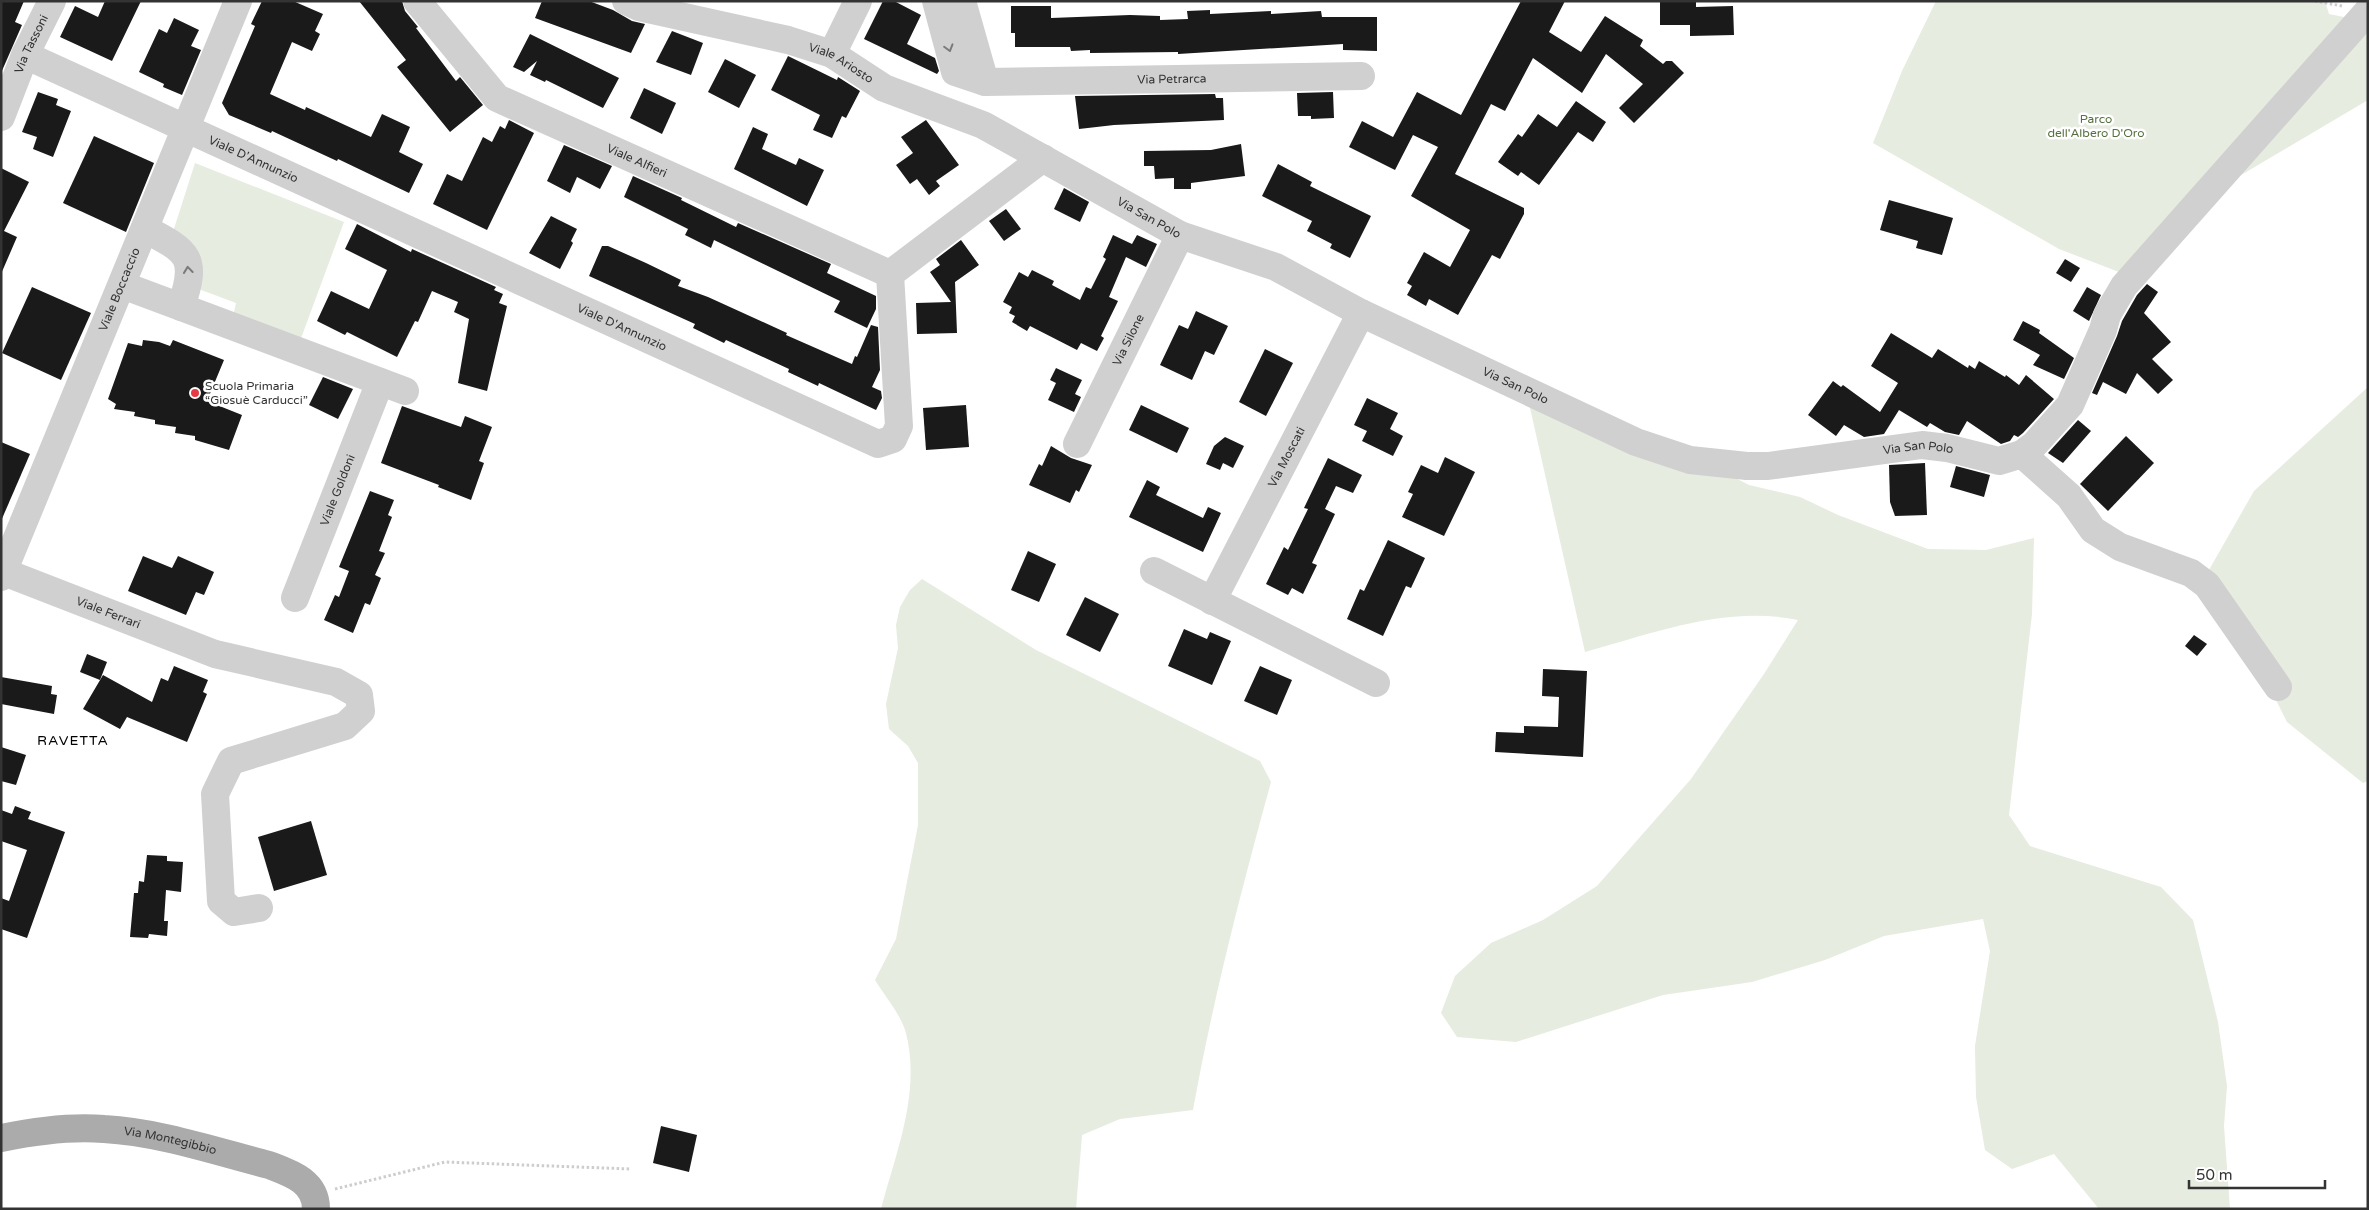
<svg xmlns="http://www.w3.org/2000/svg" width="2369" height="1210" font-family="'Varela Round',sans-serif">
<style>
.green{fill:#e6ecdf}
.building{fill:#1a1a1a}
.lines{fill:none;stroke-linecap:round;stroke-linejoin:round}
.path{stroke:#cdcdcd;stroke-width:3;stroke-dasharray:2.5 2.5;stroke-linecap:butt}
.minor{stroke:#d0d0d0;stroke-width:28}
.major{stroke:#ababab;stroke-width:28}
.oneway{stroke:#7a7a7a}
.poi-dot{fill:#e63946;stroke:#fff;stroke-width:2}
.labels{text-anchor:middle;stroke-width:5;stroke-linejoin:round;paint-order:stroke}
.street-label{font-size:12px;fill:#333;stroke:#fff}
.park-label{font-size:12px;fill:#56703f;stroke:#fff}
.poi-label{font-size:12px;fill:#333;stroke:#fff;text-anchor:start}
.neighbourhood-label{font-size:14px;letter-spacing:1px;fill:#000;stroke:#fff}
</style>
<rect width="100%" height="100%" fill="#fff"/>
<!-- green -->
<g class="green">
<path d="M1936,1H2325L2329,14L2368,22V100L2209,194L2119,272L2059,249L1873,143L1902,71Z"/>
<path d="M195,163L344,222L300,341L233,317L236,303L196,288L172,235Z"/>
<path d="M2368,387V781L2363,783L2287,722L2254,656L2201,584L2254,491Z"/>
<path d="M1526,390L1706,463L1749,485L1800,497L1838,515L1928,549L1986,550L2034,538L2032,614L2009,815L2030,846L2161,887L2193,920L2218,1022L2227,1086L2224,1126L2230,1209H2099L2054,1154L2012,1169L1985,1150L1976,1097L1975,1046L1990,951L1983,919L1884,936L1825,960L1752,982L1663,995L1516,1042L1457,1037L1441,1013L1455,976L1491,943L1543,920L1597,886L1691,779L1764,674L1798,620C1726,605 1654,633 1585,652Z"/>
<path d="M922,579L1036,650L1260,761L1271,782C1241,891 1213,999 1193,1110L1120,1119L1082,1135L1076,1209H881C896,1152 921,1093 906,1033C901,1015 885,996 875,980L896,939L918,825V763L908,746L889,729L886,704L898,648L896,625L900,607L910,590Z"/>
</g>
<!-- building -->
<g class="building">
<path d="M1,1H24L15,22L22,25L1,73Z"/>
<path d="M105,1H141L112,61L60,37L75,6L98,17Z"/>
<path d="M262,1H293L323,14L315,31L320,34L312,51L292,42L270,94L305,110L306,107L371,137L382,114L410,127L399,152L423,164L409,193L338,159L337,161L272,131L271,133L229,115L222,103L255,26L251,24Z"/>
<path d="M359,1H402L405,11L418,27L416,28L456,81L460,77L483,105L450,132L397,67L406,60Z"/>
<path d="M542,1H589L613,10L632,21L645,24L631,53L535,18Z"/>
<path d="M883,1H894L921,15L907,44L935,58L939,71L937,74L864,39Z"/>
<path d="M1521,1H1565L1549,32L1581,52L1605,16L1643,40L1640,46L1663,64L1666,61H1672L1684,73L1634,123L1619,108L1643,84L1606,54L1582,93L1533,58L1505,111L1491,104L1455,174L1524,208V214L1500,259L1492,255L1458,315L1429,299L1426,306L1407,295L1412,286L1407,283L1424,252L1450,267L1470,230L1411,196L1438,147L1413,135L1395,170L1349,147L1362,121L1393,137L1417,92L1461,115Z"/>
<path d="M1660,1H1696V7L1733,6L1734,35L1690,36V25H1660Z"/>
<path d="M1011,6H1051V18L1130,15L1160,16V20L1188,19L1187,11L1210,10V14L1271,11V14L1321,11L1322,17H1377V51L1343,50V44L1178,54V52L1090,53V50L1071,51L1070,47H1015V33H1011Z"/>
<path d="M174,18L199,30L191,46L201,50L182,95L163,87L164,84L139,72L159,29L167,33Z"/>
<path d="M672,31L703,43L691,75L656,62Z"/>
<path d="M530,34L619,78L603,108L546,80L545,82L530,75L537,61L524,72L513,67Z"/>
<path d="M788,56L837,80L838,77L860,91L846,118L842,116L832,138L813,130L820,115L771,90Z"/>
<path d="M725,59L756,75L739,108L708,92Z"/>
<path d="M644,88L676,103L662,134L630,118Z"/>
<path d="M38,92L58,99L56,105L71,111L53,157L33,149L37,137L22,132Z"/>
<path d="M1333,92L1334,118L1311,119V116H1298L1297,93Z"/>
<path d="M1215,94L1216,98H1223L1224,120L1114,125L1079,129L1075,96Z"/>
<path d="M1576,101L1606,122L1593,142L1578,132L1539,185L1521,172L1518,176L1498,162L1518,134L1522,137L1538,114L1557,127Z"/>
<path d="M509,120L534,133L487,230L433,204L447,174L462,181L483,137L492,142L500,126L505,129Z"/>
<path d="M926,120L959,165L936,181L940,186L929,195L917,179L910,184L896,165L913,153L901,137Z"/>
<path d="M753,127L768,134L762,149L796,165L799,158L824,170L807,206L734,169Z"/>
<path d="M94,136L154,163L126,232L63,203Z"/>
<path d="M1241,144L1245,176L1191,183V189H1174V178L1155,179L1154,166H1144V151L1211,150Z"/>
<path d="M564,145L612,166L600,189L577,177L570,193L547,181Z"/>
<path d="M1278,164L1312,182L1310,186L1371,216L1350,258L1330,248L1332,244L1307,231L1312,221L1262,196Z"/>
<path d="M1,168L29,182L4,231L17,237L1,274Z"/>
<path d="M633,176L682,198L681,200L736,227L738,223L831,264L827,273L876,296V309L867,328L834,312L840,301L714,240L711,248L685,235L688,229L624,197Z"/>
<path d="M1064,188L1089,202L1080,222L1054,209Z"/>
<path d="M1889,200L1953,218L1942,255L1916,248L1918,241L1880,230Z"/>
<path d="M1006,209L1021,229L1004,241L989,221Z"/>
<path d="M551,216L577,229L571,241L573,243L560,269L529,253Z"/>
<path d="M357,224L411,252L412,249L496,287L494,290L503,294L499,303L507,306L487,391L458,383L469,319L454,312L458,302L432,291L418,322L415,321L397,357L347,332L345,335L317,321L331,291L369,309L387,270L345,249Z"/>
<path d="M1113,235L1132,244L1137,235L1157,244L1146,267L1126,257L1109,297L1118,301L1101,336L1104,338L1097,351L1081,343L1077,350L1030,326L1027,331L1012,322L1015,316L1009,313L1012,307L1003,302L1019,272L1028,277L1032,270L1054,281L1052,285L1080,300L1086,287L1091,289L1106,259L1103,257Z"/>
<path d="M961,240L979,265L955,282L957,333L917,334L916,303L951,302L930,272L940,265L936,259Z"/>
<path d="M602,246H608L646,263L681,280L678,286L708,297L787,333L786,335L852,364L855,356L857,357L871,325L878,327L880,370L872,387L881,391L882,398L876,410L819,383L818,386L788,372L789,369L726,340L724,343L693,328L695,324L589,276Z"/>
<path d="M2065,259L2080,268L2071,282L2056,273Z"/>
<path d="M2147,284L2158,292L2144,313L2171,342L2152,359L2173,380L2158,394L2137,373L2126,394L2103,382L2097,395L2092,393L2117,336L2122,321L2137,295Z"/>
<path d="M32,287L91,313L61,380L2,353Z"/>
<path d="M2087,287L2101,295L2089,321L2073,311Z"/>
<path d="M1196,311L1228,326L1214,355L1205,351L1192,380L1160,365L1179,325L1188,329Z"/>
<path d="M2023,321L2040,330L2039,333L2074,358L2064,379L2033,365L2040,355L2013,340Z"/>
<path d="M1891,333L1932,358L1938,349L1968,368L1969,365L1975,369L1979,361L2005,377L2006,375L2019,385L2026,375L2054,399L2023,433L2018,437L2014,435L2010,441L2001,444L1967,421L1959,435L1945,432L1930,423L1927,427L1899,410L1884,434L1864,437L1844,425L1836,436L1808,415L1833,381L1841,387L1843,385L1880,412L1898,383L1871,366Z"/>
<path d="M143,340L159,342L170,346L173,340L224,360L207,401L242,415L229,450L195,440V436L175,433L176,427L155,424V420L134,416L135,412L114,409L116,404L108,399L128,343L142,346Z"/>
<path d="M1265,349L1293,363L1266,416L1239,402Z"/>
<path d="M1056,368L1082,380L1075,394L1081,397L1074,412L1048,400L1056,383L1050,380Z"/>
<path d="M323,377L353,389L338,419L309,405Z"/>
<path d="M1367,398L1398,413L1390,429L1403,436L1393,456L1362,441L1367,431L1354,425Z"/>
<path d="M966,405L969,447L926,450L923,408Z"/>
<path d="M1141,405L1189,428L1177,453L1129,430Z"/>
<path d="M402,406L461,427L465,416L492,427L479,461L484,463L471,500L438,487L439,485L381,463Z"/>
<path d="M2078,420L2091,431L2063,463L2048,453Z"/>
<path d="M2126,436L2154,463L2108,511L2080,484Z"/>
<path d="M1225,437L1244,446L1233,468L1223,463L1220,470L1206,464L1214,446Z"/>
<path d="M1,442L30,454L1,521Z"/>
<path d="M1051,446L1071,458L1092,465L1079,492L1076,490L1070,503L1029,485L1039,464L1042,466Z"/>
<path d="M1445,457L1475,472L1444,536L1402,517L1413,494L1408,492L1421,465L1438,473Z"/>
<path d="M1328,458L1362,475L1353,493L1336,486L1325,509L1335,514L1312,563L1317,565L1303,594L1292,588L1288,595L1266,584L1284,547L1288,550L1308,509L1304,508Z"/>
<path d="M1925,463L1927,515L1895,516L1890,502L1889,465Z"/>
<path d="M1956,466L1990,475L1984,497L1950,487Z"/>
<path d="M1147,480L1160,487L1156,495L1203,518L1208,507L1221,513L1203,552L1129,517Z"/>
<path d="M370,491L394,500L388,515L392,517L379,551L385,553L375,575L381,578L370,605L365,603L353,633L324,620L335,595L339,597L349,571L339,567Z"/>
<path d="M1388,540L1425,558L1411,588L1406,586L1383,636L1347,619L1360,589L1364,591Z"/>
<path d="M1028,551L1056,564L1039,602L1011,590Z"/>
<path d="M143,556L172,568L178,556L214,572L204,595L196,592L186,615L128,591Z"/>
<path d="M1085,597L1119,614L1100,652L1066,635Z"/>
<path d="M1184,629L1207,639L1210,632L1231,641L1212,685L1168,666Z"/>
<path d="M2194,635L2207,644L2197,656L2185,646Z"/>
<path d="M87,654L107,662L100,680L80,672Z"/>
<path d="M174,666L208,680L203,692L207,694L187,742L127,717L120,729L83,709L103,675L152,702L161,678L168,681Z"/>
<path d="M1260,666L1292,680L1277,715L1244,701Z"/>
<path d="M1543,669L1587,671L1583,757L1495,752L1496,732L1524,733V726L1558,727L1559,697L1542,696Z"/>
<path d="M1,677L52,686L51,694L57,695L54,714L1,704Z"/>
<path d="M1,747L26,755L16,785L1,781Z"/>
<path d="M15,806L31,812L28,819L65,832L27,938L1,929V898L9,901L27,850L1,841V810L12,814Z"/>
<path d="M311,821L327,875L274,891L258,837Z"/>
<path d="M147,855L167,856V861L183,862L181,892L166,890L164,921H168L167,936L149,934L148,938L130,937L134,893H138L139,881L144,882Z"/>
<path d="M661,1126L697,1135L689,1172L653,1163Z"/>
</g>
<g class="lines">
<!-- path -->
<g class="path">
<path d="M2315,1L2342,6"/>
<path d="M335,1189L445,1162L631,1169"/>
</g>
<!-- minor -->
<g class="minor">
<path id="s1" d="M417,1L497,98L890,274"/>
<path id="s2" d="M626,1L639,7L788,40L832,54L884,88L983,125L1180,235L1276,267L1361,313L1636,442L1690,460L1747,466H1768L1922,445L1947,448L1999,461L2022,454L2034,445L2070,405L2103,330L2107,315L2124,286L2368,11"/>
<path id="s3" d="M936,1L955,72L985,82L1361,76"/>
<path d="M962,1L985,82"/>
<path d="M832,54L858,1"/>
<path id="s4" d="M25,55L878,444L893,439L899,426L890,274L1043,158"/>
<path id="s5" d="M1,117L25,55L52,1"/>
<path d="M122,285L181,307C198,257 189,252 145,229"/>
<path d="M181,307L405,391"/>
<path id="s6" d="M1077,444L1180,235"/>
<path d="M2022,454L2069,496L2093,530L2120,547L2191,573L2207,585L2278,687"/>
<path d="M1154,571L1376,683"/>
<path id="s7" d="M4,572L215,654L336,682L359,695L361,711L345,726L231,761L215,794L221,901L234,912L259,908"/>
<path id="s8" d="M1,577L238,1"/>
<path id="s9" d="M295,598L380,382"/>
<path id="s10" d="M1212,601L1361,313"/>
</g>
<!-- major -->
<path class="major" id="s11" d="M1,1138C35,1131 69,1126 104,1129C159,1132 215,1151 269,1165C290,1173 316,1181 316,1209"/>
</g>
<!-- one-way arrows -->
<defs><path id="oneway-chevron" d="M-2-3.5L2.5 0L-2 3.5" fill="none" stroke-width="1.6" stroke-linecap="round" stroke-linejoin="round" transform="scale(1.25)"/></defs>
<g class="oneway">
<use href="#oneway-chevron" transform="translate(949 48) rotate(74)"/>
<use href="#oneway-chevron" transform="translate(188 270) rotate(-96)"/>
</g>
<!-- markers -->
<circle class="poi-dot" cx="195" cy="393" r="5"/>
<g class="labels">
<!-- street labels -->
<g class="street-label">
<text dy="4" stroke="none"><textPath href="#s5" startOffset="79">Via Tassoni</textPath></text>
<text dy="4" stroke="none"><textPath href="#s2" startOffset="225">Viale Ariosto</textPath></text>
<text dy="4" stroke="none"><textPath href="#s3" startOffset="292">Via Petrarca</textPath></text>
<text dy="4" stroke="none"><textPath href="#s4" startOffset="251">Viale D'Annunzio</textPath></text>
<text dy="4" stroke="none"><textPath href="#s1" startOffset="279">Viale Alfieri</textPath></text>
<text dy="4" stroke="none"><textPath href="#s2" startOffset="571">Via San Polo</textPath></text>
<text dy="4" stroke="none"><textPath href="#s8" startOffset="311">Viale Boccaccio</textPath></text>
<text dy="4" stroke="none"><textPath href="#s4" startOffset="656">Viale D'Annunzio</textPath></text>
<text dy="4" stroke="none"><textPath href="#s6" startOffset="116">Via Silone</textPath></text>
<text dy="4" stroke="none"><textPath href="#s2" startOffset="975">Via San Polo</textPath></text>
<text dy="4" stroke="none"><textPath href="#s2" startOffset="1395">Via San Polo</textPath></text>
<text dy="4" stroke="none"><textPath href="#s10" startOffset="162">Via Moscati</textPath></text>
<text dy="4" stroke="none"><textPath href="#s9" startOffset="116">Viale Goldoni</textPath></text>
<text dy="4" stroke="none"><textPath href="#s7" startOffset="112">Viale Ferrari</textPath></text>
<text dy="4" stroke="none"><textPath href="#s11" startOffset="171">Via Montegibbio</textPath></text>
</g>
<!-- park labels -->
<g class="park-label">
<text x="2096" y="123">Parco<tspan x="2096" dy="14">dell'Albero D'Oro</tspan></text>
</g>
<!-- poi labels -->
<g class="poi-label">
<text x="205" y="390">Scuola Primaria<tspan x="205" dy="14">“Giosuè Carducci”</tspan></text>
</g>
<!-- neighbourhood labels -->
<g class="neighbourhood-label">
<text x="73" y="745">RAVETTA</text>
</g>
</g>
<!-- border -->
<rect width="2369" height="1210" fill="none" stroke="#333333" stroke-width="5"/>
<!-- scale -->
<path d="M2189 1180v8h136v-8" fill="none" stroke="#333333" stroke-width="2.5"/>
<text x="2196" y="1180" font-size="15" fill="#333333" stroke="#ffffff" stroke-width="4" paint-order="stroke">50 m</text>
</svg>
